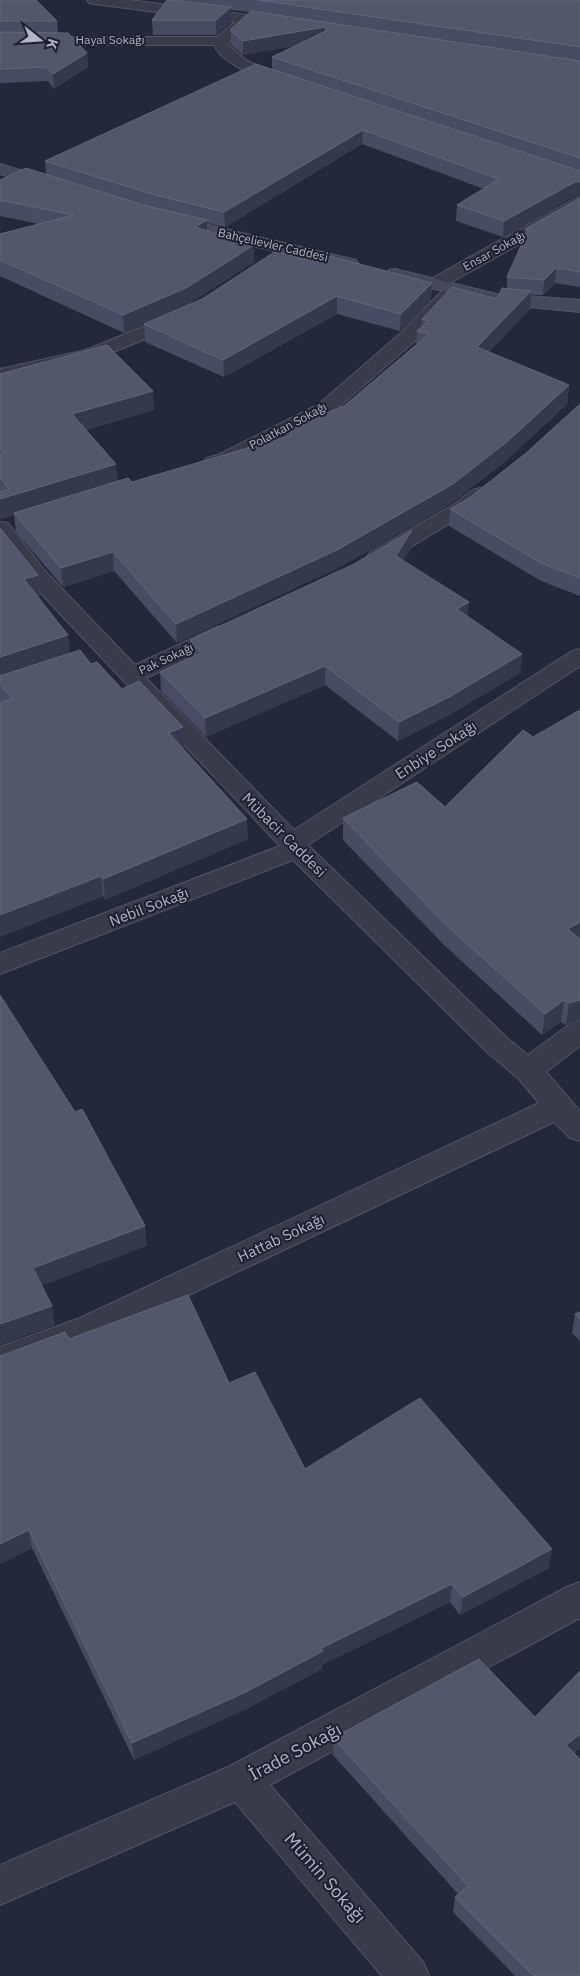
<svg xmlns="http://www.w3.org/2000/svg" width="580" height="1976" font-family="'IBM Plex Sans',sans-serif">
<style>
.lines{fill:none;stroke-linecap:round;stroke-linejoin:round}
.street-casing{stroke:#525565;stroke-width:2}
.secondary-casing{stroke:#525565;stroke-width:2}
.street{fill:#373b4a;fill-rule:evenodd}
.secondary{fill:#45495d;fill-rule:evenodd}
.wall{fill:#474c62}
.shaded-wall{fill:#34394d}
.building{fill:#53576c;stroke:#62667a}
.labels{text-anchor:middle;stroke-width:4;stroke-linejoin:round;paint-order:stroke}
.far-street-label{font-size:12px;fill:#b2b5c6;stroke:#1c202f}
.street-label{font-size:15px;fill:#b2b5c6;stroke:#1c202f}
.near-street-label{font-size:18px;fill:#b2b5c6;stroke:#1c202f}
</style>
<rect width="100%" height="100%" fill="#23283a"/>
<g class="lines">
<defs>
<g id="street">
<path d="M87,0H129L287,20L289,23L287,26L282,27L250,23L229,42V46L246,60L288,80L291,83L288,86H278C261,78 220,63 214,45H0V37H217L235,22L94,4L89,3Z"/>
<path d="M580,198V210L441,288L435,289L429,288L426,284L429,280L574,199Z"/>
<path d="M448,290L454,291L457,295L454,299L416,340L333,412L232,463L213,468L206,466L203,462L206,458L218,455L319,404L402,332L442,291Z"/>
<path d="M177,313L184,315L186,319L184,323L99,358L0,381V369L86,350Z"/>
<path d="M480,488L487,490L490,494L467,513L386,562L378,564L370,562L367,557L370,552L453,505L473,490Z"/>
<path d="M0,522L8,523L46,572L135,665L217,627L225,625L233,627L236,632L233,637L146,678L294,830L572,651L580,649V666L308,845L507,1038L528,1055L570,1024L580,1021V1046L546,1072L580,1111V1141L570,1138L554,1122L102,1336L0,1375V1347L80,1318L539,1103L518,1078L487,1052L293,860L0,974V953L280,846L30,582L0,542Z"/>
<path d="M580,1582V1618L270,1785L423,1962L429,1976H382L235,1802L0,1905V1865L228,1767L567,1587Z"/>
</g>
<g id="secondary">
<path d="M0,164L57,181L59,185L57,189L51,190L0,174Z"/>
<path d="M171,216L356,260L359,264L356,268L350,269L165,225L162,221L165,217Z"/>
<path d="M395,269L497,294L580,300V312L497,304L389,278L386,274L389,270Z"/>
</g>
</defs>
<!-- street casing -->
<use href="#street" class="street-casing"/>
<!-- secondary casing -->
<use href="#secondary" class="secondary-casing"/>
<!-- street -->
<use href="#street" class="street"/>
<!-- secondary -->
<use href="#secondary" class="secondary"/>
</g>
<!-- wall -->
<g class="wall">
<path d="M0,0L57,21L58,33L87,53L88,67L54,89L48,81L0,83Z"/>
<path d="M176,0H580V197H573L503,237L456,221L457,205L484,189L362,144L225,227L207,223V231L254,245V262L187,305L124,333L0,276V234L38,224L0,216V180L46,175L45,161L272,69V57L294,46L243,55L231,45V29L250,12L231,10V22L216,35H153L152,20Z"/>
<path d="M580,198V287L555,283L543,295H531L530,309L489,352L569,385L567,404L507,460L452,503L336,569L177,643L114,571L63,587L16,532L14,515L0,519V374L154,410L86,430L118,481L132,482L286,437V429L344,406L416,345L417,331L422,327V319L497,299L507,289V277L524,240L525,229Z"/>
<path d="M306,260L432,283L431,300L400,331L337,314L224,377L145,342L144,324Z"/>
<path d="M580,404V596L541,581L449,526L450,509L469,498L525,454Z"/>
<path d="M0,528L38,575L40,595L37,596L70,654L91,664L122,689L184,747L182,748L248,839L105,900L103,896L0,937V703L1,702H0Z"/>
<path d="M411,549L403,561L468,617L522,654L520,673L449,715L398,741L325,685L206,737L161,691L160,672L191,658L190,640Z"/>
<path d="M580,710V1020L566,1025L561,1022L542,1035L443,944L343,840V818L445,807L533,737Z"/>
<path d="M580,1312V1341L572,1333L575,1314Z"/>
<path d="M69,1339L229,1383L305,1469L549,1568L460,1615L450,1602L322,1665V1669L246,1709L134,1760L32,1548L0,1564V1356Z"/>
<path d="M535,1717L580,1747L574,1753L580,1976H515L453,1912L455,1897L458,1894L333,1755V1738Z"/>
</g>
<!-- shaded-wall -->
<g class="shaded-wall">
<path d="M231,7V22L216,35V20Z"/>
<path d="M325,27V41L243,55V41Z"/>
<path d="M87,53L88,67L54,89L53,74Z"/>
<path d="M363,130L362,144L225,227L224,212Z"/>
<path d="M575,182H580V197H573L503,237L504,221Z"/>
<path d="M207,220V237L195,227Z"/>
<path d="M254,245V262L187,305L124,333L123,315Z"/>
<path d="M556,268L555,283L543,295L544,280Z"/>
<path d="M432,283L431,300L400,331L401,314Z"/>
<path d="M531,291L530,309L476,365L477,347Z"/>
<path d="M337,296V314L224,377L223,360Z"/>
<path d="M569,385L567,404L507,460L452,503L336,569L177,643L176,624Z"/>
<path d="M153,391L154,410L74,433L72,414Z"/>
<path d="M116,464L118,483L14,513V515L0,519V499Z"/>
<path d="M412,530L411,549L395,575L396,556Z"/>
<path d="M113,552L114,571L63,587L61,568Z"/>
<path d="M38,575L40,595L26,599L24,579Z"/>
<path d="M469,602L467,621L457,609Z"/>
<path d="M68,635L70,655L0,678V657Z"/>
<path d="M522,654L520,673L449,715L398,741L399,722Z"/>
<path d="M325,666V685L206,737L205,718Z"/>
<path d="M183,727L184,747L170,753L169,733Z"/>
<path d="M247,819L248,839L105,900L103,879Z"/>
<path d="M101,876L103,896L0,937V915Z"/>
<path d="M580,922V941L568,929Z"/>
<path d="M564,1000L561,1022L542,1035L545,1014Z"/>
<path d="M580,1000V1020L566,1025L569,1003Z"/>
<path d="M145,1226L147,1246L36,1288L33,1268Z"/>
<path d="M52,1306L55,1325L0,1345V1324Z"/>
<path d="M29,1530L32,1548L0,1564V1544Z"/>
<path d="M552,1549L549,1568L460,1615L463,1597Z"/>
<path d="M452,1584L450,1602L322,1665V1669L246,1709L134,1760L132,1743Z"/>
<path d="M580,1734V1747L562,1762L566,1745Z"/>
</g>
<!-- building -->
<g class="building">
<path d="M0,0H36L57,21H0Z"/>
<path d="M167,0H171L231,7L216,20H152Z"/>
<path d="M258,0H580V47Z"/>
<path d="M251,11L580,61V158L272,57L326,31L325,27L243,41L231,31V29Z"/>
<path d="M0,32L68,33L87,53L53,74L46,67L0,69Z"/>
<path d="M256,64L580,171V182H575L504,221L457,205L499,179L363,130L224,212L155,195L45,161Z"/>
<path d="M26,168L143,205L207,220L195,227L254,245L186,288L123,315L0,260V234L74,215L0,200V180Z"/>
<path d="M580,198V272L556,268L544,280L507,277L528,230L525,229Z"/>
<path d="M276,251L306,260L317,253L432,283L401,314L337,296L223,360L144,324L202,299Z"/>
<path d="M452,287L497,299L502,288L531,291L477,347L569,385L508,441L453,484L337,550L176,624L113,552L61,568L14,513L128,478L132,482L292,435L286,429L344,406L429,334L417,331L428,321L422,319Z"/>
<path d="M107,345L153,391L72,414L116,464L0,499V492L9,489L0,478V454L4,453L0,449V374Z"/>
<path d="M580,404V578L543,564L450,509L469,498L525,454Z"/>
<path d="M0,528L38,575L24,579L68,635L0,657Z"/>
<path d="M412,530L396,556L469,602L457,609L522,654L451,696L399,722L325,666L205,718L160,672L201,653L190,640L354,564Z"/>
<path d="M80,650L91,664L97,662L122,689L139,681L183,727L169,733L247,819L103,879L101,876L0,915V703L12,699L0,684V676Z"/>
<path d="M580,710V922L568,929L580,939V1000L569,1003L564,1000L545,1014L444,923L343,818L417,782L445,807L523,730L533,737Z"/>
<path d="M0,995L75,1112L82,1109L145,1226L33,1268L52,1306L0,1324Z"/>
<path d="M188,1295L229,1383L255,1372L305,1469L420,1398L552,1549L463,1597L452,1584L321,1648L323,1651L246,1692L132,1743L29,1530L0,1544V1356L65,1332L69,1339Z"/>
<path d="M580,1312V1319L575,1314Z"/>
<path d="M479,1659L535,1717L580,1671V1734L566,1745L580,1759V1976H534L455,1897L468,1886L333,1738Z"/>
</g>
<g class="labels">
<!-- far-street labels -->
<g class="far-street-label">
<text x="110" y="44">Hayal Sokağı</text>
<text transform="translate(273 245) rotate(13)" y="4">Bahçelievler Caddesi</text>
<text transform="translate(494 251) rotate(-29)" y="4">Ensar Sokağı</text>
<text transform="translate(288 426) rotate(-28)" y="4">Polatkan Sokağı</text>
<text transform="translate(166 659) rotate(-25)" y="4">Pak Sokağı</text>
</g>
<!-- street labels -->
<g class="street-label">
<text transform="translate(436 750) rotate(-33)" y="5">Enbiye Sokağı</text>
<text transform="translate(284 835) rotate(45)" y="5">Mübacir Caddesi</text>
<text transform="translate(149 907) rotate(-21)" y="5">Nebil Sokağı</text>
<text transform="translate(281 1238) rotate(-25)" y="5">Hattab Sokağı</text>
</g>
<!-- near-street labels -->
<g class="near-street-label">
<text transform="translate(295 1752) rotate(-28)" y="6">İrade Sokağı</text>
<text transform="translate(325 1878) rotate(49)" y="6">Mümin Sokağı</text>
</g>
</g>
<!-- north arrow -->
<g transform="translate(40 40) rotate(107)" stroke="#1c202f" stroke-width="4" paint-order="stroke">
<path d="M0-4L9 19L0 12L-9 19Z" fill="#b2b5c6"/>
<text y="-8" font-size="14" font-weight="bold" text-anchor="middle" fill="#b2b5c6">K</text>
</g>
</svg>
